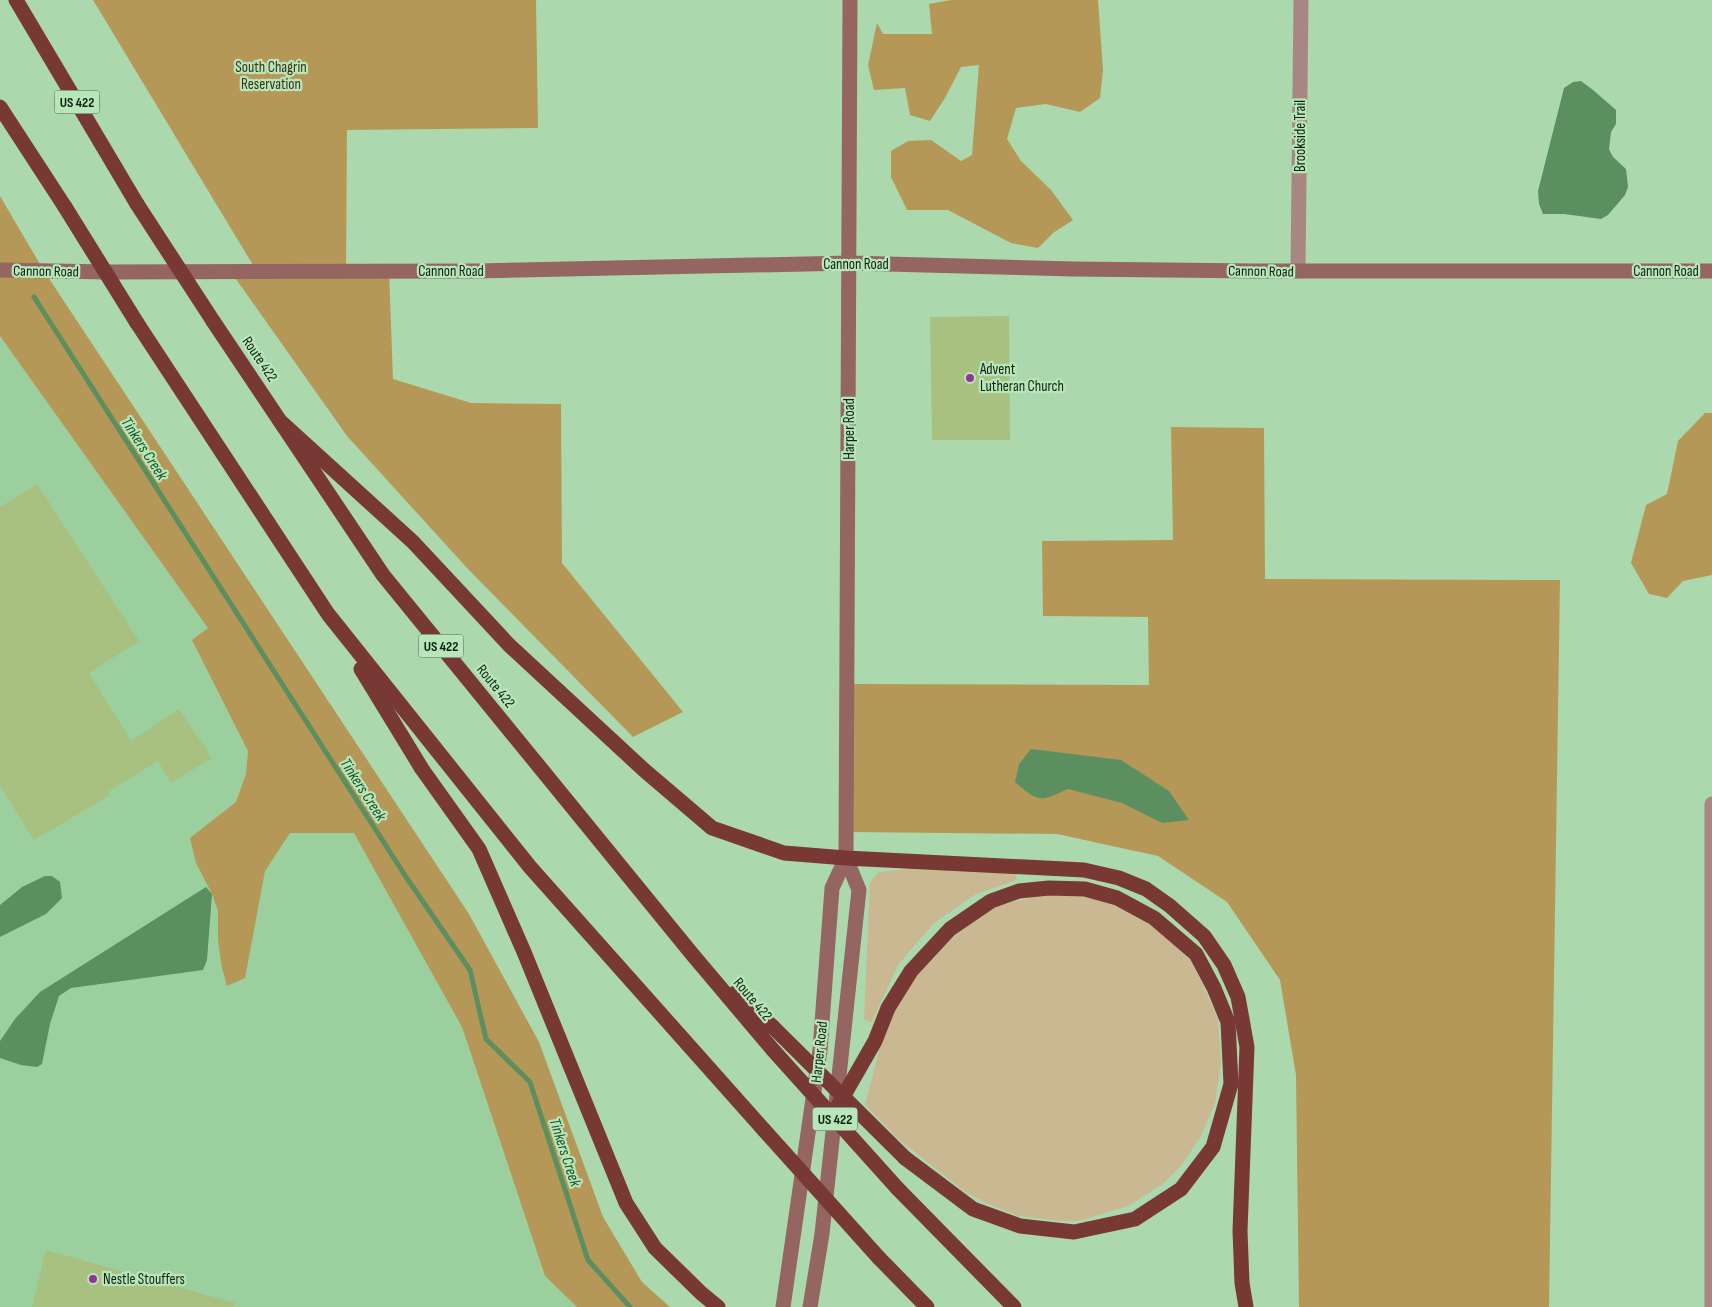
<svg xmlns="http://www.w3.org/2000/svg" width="1712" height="1307" font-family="'Sofia Sans Condensed',sans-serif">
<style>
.built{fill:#9bcf9e}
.green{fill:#c9b892}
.forest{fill:#b59857}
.water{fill:#5b8f5f}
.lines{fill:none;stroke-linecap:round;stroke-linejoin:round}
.stream{stroke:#5b8f5f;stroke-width:5}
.building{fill:#a8c181}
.street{stroke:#a88783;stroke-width:15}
.secondary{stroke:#956661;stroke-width:15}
.highway{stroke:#783833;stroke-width:15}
.highway-bridge{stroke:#783833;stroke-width:15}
.poi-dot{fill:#953299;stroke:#b8e6ba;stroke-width:2}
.labels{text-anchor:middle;stroke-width:4.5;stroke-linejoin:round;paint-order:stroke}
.shield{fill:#b8e6ba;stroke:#425c44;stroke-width:1}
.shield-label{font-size:14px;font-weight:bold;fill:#0f2111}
.park-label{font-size:15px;fill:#3d3113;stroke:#b8e6ba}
.street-label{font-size:15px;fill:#0f2111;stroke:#b8e6ba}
.poi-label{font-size:15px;fill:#0f2111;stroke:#b8e6ba;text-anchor:start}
.water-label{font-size:16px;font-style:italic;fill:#195121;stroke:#b8e6ba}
</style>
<rect width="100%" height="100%" fill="#abd9ad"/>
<!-- built -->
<path class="built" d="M0,336L360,840L462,1027L545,1276L577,1307H0Z"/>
<!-- green -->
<g class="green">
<path d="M909,869L1015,872L1017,880L976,894L934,923L898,965L872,1022L864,1020L870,882L879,872Z"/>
<path d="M1047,894L1086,896L1132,912L1170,938L1191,961L1203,985L1218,1020L1221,1063L1215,1104L1200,1138L1180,1167L1163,1184L1128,1206L1079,1221H1059L1018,1216L988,1204L965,1192L897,1138L865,1105L879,1050L893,1010L917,973L960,931L993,906Z"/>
</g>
<!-- forest -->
<g class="forest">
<path d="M93,0H536L538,128L347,130L346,271H389L393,379L471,403L561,404L562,563L683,712L633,737L467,568L347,436L231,272L256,270Z"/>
<path d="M951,0H1098L1103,70L1100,98L1080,112L1046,104L1016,108L1007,139L1021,161L1051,190L1073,220L1053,233L1038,248L1011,243L948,210H907L891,177V151L908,141L931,140L961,161L972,155L979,65L961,67L945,98L930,121L910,115L905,88L874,90L868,65L877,23L883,34H932L929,4Z"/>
<path d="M0,196L44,271L469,914L539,1042L603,1217L642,1282L670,1307H577L545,1276L462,1027L354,833H290L265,871L245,978L227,986L222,968L218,940V911L212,894L196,863L190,838L236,802L246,774L248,751L192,640L208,628L0,336Z"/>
<path d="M1705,413H1712V575L1683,581L1667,598L1649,594L1631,563L1646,505L1667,494L1678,441Z"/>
<path d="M1171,427L1264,428L1265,579L1560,580L1549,1307H1299L1296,1075L1280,980L1227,902L1158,856L1057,834L846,832L847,684L1149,685L1148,617L1043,616L1042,541L1173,540Z"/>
</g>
<!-- water -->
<g class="water">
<path d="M1581,81L1593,90L1616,110V124L1611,132L1609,149L1613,157L1626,169L1628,187L1625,195L1608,215L1601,219L1564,214H1543L1539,204L1538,191L1564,88L1573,82Z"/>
<path d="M1031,749L1121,760L1169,791L1189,820L1162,823L1122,803L1068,789C1040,802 1039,803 1015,782L1019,764Z"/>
<path d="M45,876H52L60,882L62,898L46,914L0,937V905L22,887Z"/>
<path d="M206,887L212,894L207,960L203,970L71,988L59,996L50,1024L42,1064L37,1067L21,1065L0,1058V1041L15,1019L40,992Z"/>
</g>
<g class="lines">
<!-- stream -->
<path class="stream" d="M34,297L406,877L470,970L486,1039L530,1082L588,1260L630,1307"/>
</g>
<!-- building -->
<g class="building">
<path d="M1009,316L1010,440H932L930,317Z"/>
<path d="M37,484L139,641L89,673L131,741L179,709L212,758L171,783L158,761L108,792L110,795L34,840L0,786V507Z"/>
<path d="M46,1250L235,1303L234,1307H32Z"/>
</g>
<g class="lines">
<!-- street -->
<g class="street">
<path d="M1298,271L1301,0"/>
<path d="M1712,1307V804"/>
</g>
<!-- secondary -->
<g class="secondary">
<path d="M0,270L108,272L477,271L850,263L1073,269L1256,271H1712"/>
<path d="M783,1307L820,1050L832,888L846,858"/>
<path d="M810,1307L822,1234L859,890L846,858L850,0"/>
</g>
<!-- highway -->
<g class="highway">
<path d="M16,0L137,204"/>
<path d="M0,107L65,207"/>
<path d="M213,321L383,575L692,954L773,1050"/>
<path d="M137,323L328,614L530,867L764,1130"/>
<path d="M280,421L413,542L509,645L644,770L712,828L784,853L846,858L1084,870L1119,878L1146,889L1170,906L1204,936L1224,965L1238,997L1247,1047L1240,1231L1242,1283L1246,1307"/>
<path d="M361,669L422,769L479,849L524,952L626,1203L655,1248L701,1293L718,1307"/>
<path d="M735,993L773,1027"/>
<path d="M836,1109L875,1041L888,1008L911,971L950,929L991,901L1019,891L1049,888L1085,889L1117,898L1154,918L1196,954L1214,988L1228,1022L1231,1084L1213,1147L1181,1189L1135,1219L1074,1232L1020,1226L973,1209L905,1158"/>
<path d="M898,1189L1014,1307"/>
<path d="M879,1258L927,1307"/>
</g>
<!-- highway-bridge -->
<g class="highway-bridge">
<path d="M137,204L213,321"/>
<path d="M65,207L137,323"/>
<path d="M773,1027L905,1158"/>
<path d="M773,1050L898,1189"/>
<path d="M764,1130L879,1258"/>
</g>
</g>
<!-- markers -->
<g class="poi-dot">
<circle cx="970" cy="378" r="5"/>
<circle cx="93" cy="1279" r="5"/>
</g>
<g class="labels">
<!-- shield labels -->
<g class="shield">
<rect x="54.5" y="90.5" width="45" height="23" rx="4"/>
<rect x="418.5" y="634.5" width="45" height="23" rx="4"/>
<rect x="812.5" y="1107.5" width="45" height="23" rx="4"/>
</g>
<g class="shield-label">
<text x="77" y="107">US 422</text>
<text x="441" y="651">US 422</text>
<text x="835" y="1124">US 422</text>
</g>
<!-- park labels -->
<g class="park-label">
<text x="271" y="72">South Chagrin<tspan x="271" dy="17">Reservation</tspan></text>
</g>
<!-- street labels -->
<g class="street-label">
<text transform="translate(1300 136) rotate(-90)" y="5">Brookside Trail</text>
<text x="856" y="269">Cannon Road</text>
<text transform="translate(46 271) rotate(1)" y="5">Cannon Road</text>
<text x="451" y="276">Cannon Road</text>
<text transform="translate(1261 271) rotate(1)" y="5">Cannon Road</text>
<text x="1666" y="276">Cannon Road</text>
<text transform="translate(260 359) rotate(56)" y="5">Route 422</text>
<text transform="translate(849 429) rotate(-90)" y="5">Harper Road</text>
<text transform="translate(496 686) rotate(51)" y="5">Route 422</text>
<text transform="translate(753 999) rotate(50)" y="5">Route 422</text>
<text transform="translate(819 1052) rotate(-84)" y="5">Harper Road</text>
</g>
<!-- poi labels -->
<g class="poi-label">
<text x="980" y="374">Advent<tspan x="980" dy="17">Lutheran Church</tspan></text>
<text x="103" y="1284">Nestle Stouffers</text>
</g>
<!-- water labels -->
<g class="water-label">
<text transform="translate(145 448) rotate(57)" y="6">Tinkers Creek</text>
<text transform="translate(364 789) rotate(57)" y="6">Tinkers Creek</text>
<text transform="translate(566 1152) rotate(72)" y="6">Tinkers Creek</text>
</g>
</g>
</svg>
